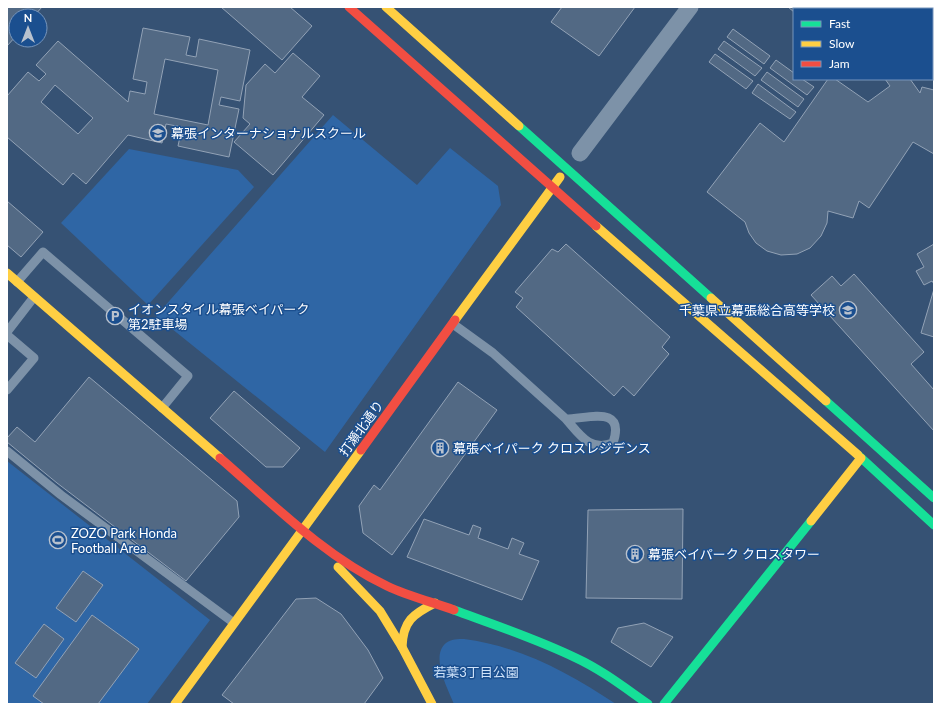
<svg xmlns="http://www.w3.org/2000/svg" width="941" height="711" font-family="Lato,'Noto Sans JP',sans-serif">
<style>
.green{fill:#2f66a5}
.building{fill:#526984;stroke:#92a2b6;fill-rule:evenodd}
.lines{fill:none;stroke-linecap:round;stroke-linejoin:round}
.lane{stroke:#7d92a8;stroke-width:9}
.street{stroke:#7d92a8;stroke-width:17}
.fast{stroke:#16e098;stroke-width:9}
.slow{stroke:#ffcf43;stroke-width:9}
.jam{stroke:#f24e42;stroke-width:9}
.labels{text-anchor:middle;stroke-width:3;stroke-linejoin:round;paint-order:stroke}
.poi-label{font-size:13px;fill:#fff;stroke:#1b4f8f;text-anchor:start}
.street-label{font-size:13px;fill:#fff;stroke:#1b4f8f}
.park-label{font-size:13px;fill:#cfe3fa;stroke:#1b4f8f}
</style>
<rect width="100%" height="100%" fill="#365274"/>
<!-- green -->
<g class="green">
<path d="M333,115L417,185L450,148L498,186L501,205L325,452L156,316Z"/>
<path d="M129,149L238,170L254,187L148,305L61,223Z"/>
<path d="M7,461L210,620L147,704H7Z"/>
<path d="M464,639C520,646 569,673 616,704H454C448,689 430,656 446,643C451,639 458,639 464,639Z"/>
</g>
<!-- building -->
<g class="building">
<path d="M7,7H42L34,16H16V36L7,46Z"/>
<path d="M221,7H290L312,26L282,60Z"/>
<path d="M562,7H635L599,56L551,22Z"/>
<path d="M788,7H934V8L932,11V9H794V12Z"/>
<path d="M143,28L190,37L186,55L196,57L199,39L250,50L240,101L221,97L219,105L239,109L229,157L178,146L182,127L166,124L162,143L128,135L86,184L73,173L63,185L7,137V96L28,72L39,81L46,74L36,65L58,41L128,102L130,91L145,94L147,82L133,79ZM165,59L218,70L208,125L154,114ZM55,85L93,118L78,134L41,102Z"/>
<path d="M733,29L770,56L764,64L727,37Z"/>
<path d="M932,35L934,38V61L932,62Z"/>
<path d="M724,41L762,68L755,76L718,49Z"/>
<path d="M293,53L320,76L302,97L324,115L273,175L234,142L250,124L243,118L246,85L265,64L275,73Z"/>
<path d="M715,54L753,81L746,89L709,62Z"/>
<path d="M776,60L794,73V79H802L814,87L807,95L770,68Z"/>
<path d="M767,72L804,99L798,107L761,80Z"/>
<path d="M828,79H835L868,102L890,86L885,79H910L920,93L922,87L934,90V154L913,142L869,208L859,201L853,218L828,211L827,223L821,236L810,248L797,254L781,255L767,251L756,243L749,233L745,222L707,192L760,123L784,142Z"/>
<path d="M758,84L796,112L790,119L752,93Z"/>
<path d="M7,201L43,232L21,257L7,245Z"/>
<path d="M566,244L670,337L662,347L669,354L634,396L623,386L614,396L516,307L523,298L515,292L552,249L558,252Z"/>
<path d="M934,244V284L932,281L924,285L916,271L924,267L917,254Z"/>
<path d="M854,274L924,352L911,364L934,390V431L811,295L832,276L841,286Z"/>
<path d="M934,289V337L921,333Z"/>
<path d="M89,377L237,501L239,517L186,581L57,483L7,442V438L17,427L35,442Z"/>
<path d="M458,382L497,410L392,555L363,533L359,506L374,485L380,490Z"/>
<path d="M234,391L300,448L283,467H266L210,418Z"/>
<path d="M683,509L682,599L586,598L588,510Z"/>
<path d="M424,519L469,535L473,525L481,528L478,538L508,549L512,538L524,543L519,554L539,561L522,600L407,557Z"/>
<path d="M83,571L103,585L76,622L56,608Z"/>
<path d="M316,598L341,614L368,650L383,678L364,704H234L222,695L296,599Z"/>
<path d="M92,615L139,649L98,704H44L33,696Z"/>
<path d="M644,623L673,637L651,667L611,642L618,628Z"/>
<path d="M44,624L64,639L36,678L15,663Z"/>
</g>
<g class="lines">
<!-- lane -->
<g class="lane">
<path d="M17,282L43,252L188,376L162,408"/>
<path d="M453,324L493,353L566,419C587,419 626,404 613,443C590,452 580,435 566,419"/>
<path d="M7,332L34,297"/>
<path d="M7,335L34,358L7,390"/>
<path d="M7,451L61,495L234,623"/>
</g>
<!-- street -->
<path class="street" d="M580,153L690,7"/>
<!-- fast -->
<g class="fast">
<path d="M519,126L711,298"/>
<path d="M826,401L934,498"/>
<path d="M858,455L934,525"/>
<path d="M454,610C495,625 537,639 576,658C602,670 625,688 648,704"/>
<path d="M664,704L811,521"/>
</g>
<!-- slow -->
<g class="slow">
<path d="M386,7L519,126"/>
<path d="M596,226L858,455"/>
<path d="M7,273L220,458"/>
<path d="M711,298L826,401"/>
<path d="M455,320L560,177"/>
<path d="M811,521L861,458"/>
<path d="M338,567L380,611L402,647L432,704"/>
<path d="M402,647C403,621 413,614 435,603"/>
<path d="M175,704L361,450"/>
</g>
<!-- jam -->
<g class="jam">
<path d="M349,7L596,226"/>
<path d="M361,450L455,320"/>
<path d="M220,458C273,504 324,556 387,586C408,596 432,602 454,610"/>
</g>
</g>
<!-- icons -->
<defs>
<symbol id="school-ring" viewBox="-11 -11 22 22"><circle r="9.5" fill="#1b4f8f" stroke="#b9c2ce" stroke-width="1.5"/><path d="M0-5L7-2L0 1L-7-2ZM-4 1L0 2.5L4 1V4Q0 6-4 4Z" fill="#b9c2ce"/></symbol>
<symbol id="parking-ring" viewBox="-11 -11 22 22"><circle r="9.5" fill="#1b4f8f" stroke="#b9c2ce" stroke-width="1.5"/><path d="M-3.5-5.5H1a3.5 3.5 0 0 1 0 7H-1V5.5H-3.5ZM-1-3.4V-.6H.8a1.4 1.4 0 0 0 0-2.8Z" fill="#b9c2ce"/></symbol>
<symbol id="building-ring" viewBox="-11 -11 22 22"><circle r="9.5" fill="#1b4f8f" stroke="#b9c2ce" stroke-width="1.5"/><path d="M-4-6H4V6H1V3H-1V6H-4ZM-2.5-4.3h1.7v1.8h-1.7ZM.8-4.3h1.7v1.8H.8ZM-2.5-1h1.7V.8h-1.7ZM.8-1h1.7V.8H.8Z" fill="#b9c2ce"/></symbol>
<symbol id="stadium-ring" viewBox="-11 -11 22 22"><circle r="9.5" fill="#1b4f8f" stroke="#b9c2ce" stroke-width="1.5"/><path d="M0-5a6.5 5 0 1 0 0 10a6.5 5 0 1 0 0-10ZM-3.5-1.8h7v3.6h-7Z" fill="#b9c2ce"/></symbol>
</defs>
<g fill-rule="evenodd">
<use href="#school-ring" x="148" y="123" width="20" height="20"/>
<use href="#school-ring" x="838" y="300" width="20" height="20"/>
<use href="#parking-ring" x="105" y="306" width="20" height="20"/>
<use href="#building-ring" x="430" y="438" width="20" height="20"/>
<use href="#stadium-ring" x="48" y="530" width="20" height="20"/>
<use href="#building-ring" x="625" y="544" width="20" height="20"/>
</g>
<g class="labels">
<!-- poi labels -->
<g class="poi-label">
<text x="171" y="138">幕張インターナショナルスクール</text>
<text x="128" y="314">イオンスタイル幕張ベイパーク<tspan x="128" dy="15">第2駐車場</tspan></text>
<text x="835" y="315" text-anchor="end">千葉県立幕張総合高等学校</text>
<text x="453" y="453">幕張ベイパーク クロスレジデンス</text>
<text x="71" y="538">ZOZO Park Honda<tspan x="71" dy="15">Football Area</tspan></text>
<text x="648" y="559">幕張ベイパーク クロスタワー</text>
</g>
<!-- street labels -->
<g class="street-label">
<text transform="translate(361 428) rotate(-54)" y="5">打瀬北通り</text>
</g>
<!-- park labels -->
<g class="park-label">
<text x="476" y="677">若葉3丁目公園</text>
</g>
</g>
<!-- border -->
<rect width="941" height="711" fill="none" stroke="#ffffff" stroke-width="16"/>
<!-- legend -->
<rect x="793" y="8" width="140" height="72" fill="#1b4f8f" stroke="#7695bc"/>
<rect x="801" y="21" width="20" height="6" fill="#16e098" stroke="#7695bc"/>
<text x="829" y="28" font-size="12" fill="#ffffff">Fast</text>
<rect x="801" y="41" width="20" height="6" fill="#ffcf43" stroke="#7695bc"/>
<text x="829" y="48" font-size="12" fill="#ffffff">Slow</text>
<rect x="801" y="61" width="20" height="6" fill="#f24e42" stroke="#7695bc"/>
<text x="829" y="68" font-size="12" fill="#ffffff">Jam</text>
<!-- north arrow -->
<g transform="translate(28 28)"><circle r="19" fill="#1b4f8f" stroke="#7695bc"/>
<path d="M0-3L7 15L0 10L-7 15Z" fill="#b9c2ce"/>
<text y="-6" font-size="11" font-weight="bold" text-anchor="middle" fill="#ffffff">N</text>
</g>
</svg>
